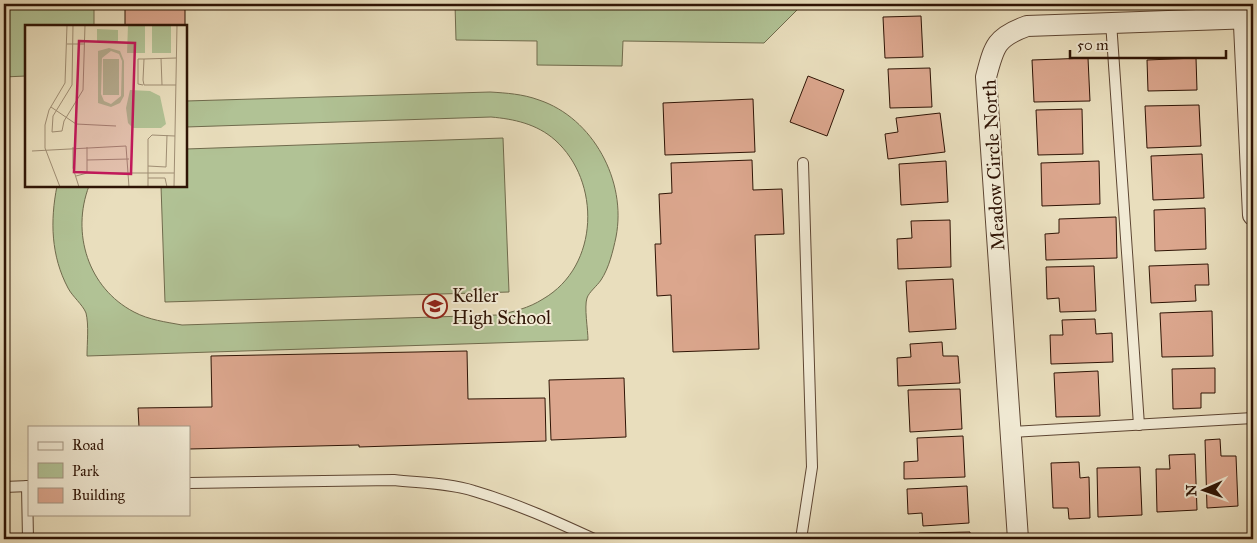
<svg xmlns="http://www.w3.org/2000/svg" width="1257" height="543" font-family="'IM FELL Great Primer',serif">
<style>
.green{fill:#b1c295;stroke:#706b4d}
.building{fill:#dba68d;stroke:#2f1405}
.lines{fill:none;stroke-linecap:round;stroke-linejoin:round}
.service-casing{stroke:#5e4633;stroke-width:12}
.minor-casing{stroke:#5e4633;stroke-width:22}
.service{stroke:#f1ead4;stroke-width:10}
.minor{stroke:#f1ead4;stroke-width:20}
.labels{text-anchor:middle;stroke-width:4;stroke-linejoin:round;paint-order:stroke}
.street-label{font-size:19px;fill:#2f1405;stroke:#f1ead4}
.poi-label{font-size:19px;fill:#2f1405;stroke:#f1ead4;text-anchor:start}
.inset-road{fill:none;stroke:#9f8d73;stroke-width:1}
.view{fill:#c2185b;fill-opacity:0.15;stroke:#c2185b;stroke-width:2.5}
.inset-edge{fill:none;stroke:#2f1405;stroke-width:2.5}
</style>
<rect width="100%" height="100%" fill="#e9debd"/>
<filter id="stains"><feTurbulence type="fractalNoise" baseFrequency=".004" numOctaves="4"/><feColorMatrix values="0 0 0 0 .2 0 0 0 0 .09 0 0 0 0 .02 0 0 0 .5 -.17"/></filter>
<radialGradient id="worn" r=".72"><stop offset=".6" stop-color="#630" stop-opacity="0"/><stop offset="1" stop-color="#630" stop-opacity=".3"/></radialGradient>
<!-- green -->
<g class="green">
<path d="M4,4H94V26H26V76L4,77Z"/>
<path d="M455,4H803L764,43L623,41L622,66L537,65V41L456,40Z"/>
<path d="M490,92C506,93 523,94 539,100C593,118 627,181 616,237C613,251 609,268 601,280C597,286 589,292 587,298C584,307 588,330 588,340L87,356C87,343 89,325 86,313C83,305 72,296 68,288C51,256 50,221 57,186H89C71,233 88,288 134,312C149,320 166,322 182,325L497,315C513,312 529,308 543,299C600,266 601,181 555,140C537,124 514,119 491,117L186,127V101Z"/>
<path d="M503,138L509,292L165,302L161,186H186V149Z"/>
</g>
<!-- building -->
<g class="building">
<rect x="125" y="4" width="60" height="22"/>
<path d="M921,16L923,57L885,58L883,17Z"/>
<path d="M1088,58L1090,101L1034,102L1032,60Z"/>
<path d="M1196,58L1197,90L1148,91L1147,60Z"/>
<path d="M930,68L932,107L890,108L888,69Z"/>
<path d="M808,76L844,90L827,136L790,122Z"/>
<path d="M753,99L755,152L665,155L663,103Z"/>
<path d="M1199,105L1201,146L1147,148L1145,106Z"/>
<path d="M1082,109L1083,154L1038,155L1036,110Z"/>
<path d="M940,113L945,152L888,159L885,134L898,132L896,118Z"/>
<path d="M1202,154L1204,198L1153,200L1151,156Z"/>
<path d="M752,160L753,190L782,189L784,234L755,235L759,349L673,352L671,295L657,296L655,244H661L659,194L672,193L671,163Z"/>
<path d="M946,161L948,202L901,205L899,164Z"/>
<path d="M1099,161L1100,204L1042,206L1041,163Z"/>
<path d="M1205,208L1206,249L1155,251L1154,210Z"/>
<path d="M1116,217L1117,258L1046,260L1045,234L1059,233V219Z"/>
<path d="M950,220L951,267L898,269L897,239L912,238L911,221Z"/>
<path d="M1208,264L1209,285H1195L1196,301L1151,303L1149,266Z"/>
<path d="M1094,266L1096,311L1060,312L1059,298L1047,299L1046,267Z"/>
<path d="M953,279L956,329L909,332L906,281Z"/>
<path d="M1212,311L1213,356L1162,357L1160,313Z"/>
<path d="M1095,319L1096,334L1112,333L1113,362L1051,364L1050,335H1063L1062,320Z"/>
<path d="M942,342L943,356H958L960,383L898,386L897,358L911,357L910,344Z"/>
<path d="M467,351L468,399L545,398L546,441L359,447V445L189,449V427H139L138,408L212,407L211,356Z"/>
<path d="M1215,368V393H1201V408L1173,409L1172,369Z"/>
<path d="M1098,371L1100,416L1056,417L1054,373Z"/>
<path d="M624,378L626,437L551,440L549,380Z"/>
<path d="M960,389L962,429L910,432L908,390Z"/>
<path d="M963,436L965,477L904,479V462L918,461L917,438Z"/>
<path d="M1220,439L1221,456H1236L1238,506L1207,508L1205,440Z"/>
<path d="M1195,454L1197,510L1157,512L1156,469H1170L1169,455Z"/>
<path d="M1079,462L1080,478L1089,477L1090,518L1069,519L1068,508H1053L1051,463Z"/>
<path d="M1140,467L1142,515L1098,517L1097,468Z"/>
<path d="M967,486L969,523L923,526L922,513L908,514L907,489Z"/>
<path d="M970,532V539H919V533Z"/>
</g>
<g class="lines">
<defs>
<g id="service">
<path d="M1111,22L1139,425"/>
<path d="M1010,432L1253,418"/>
<path d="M189,483L394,480C420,483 449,483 474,491C515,503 555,521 594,539"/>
<path d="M27,486L28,539"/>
<path d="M4,487L29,486"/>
<path d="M801,539L812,467L803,163"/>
</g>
<g id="minor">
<path d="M1243,4L1253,215"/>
<path d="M1018,539L986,77C994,46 996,37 1027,26L1253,18"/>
</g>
</defs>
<!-- service casing -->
<use href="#service" class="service-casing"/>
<!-- minor casing -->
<use href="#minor" class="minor-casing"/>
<!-- service -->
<use href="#service" class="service"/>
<!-- minor -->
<use href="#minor" class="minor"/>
</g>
<!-- icons -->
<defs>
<symbol id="school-ring" viewBox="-11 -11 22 22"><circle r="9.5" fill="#f1ead4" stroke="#8f2418" stroke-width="1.5"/><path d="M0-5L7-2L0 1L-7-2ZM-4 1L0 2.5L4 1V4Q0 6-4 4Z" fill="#8f2418"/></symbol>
</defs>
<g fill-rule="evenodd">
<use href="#school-ring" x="421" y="292" width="28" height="28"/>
</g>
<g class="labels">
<!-- street labels -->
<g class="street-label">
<text transform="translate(993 165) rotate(-93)" y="7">Meadow Circle North</text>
</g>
<!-- poi labels -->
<g class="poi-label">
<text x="452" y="302">Keller<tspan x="452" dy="22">High School</tspan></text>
</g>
</g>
<!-- overview -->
<g transform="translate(25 25)">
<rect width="162" height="162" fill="#e9debd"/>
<path d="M103,0H120V28H102ZM127,0H146V28H127ZM72,4L93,5V17L72,16ZM84,23L95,26L99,36V71L95,78L86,82L73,78V26ZM86,26L94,29L97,36L96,71L86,79L79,76L76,69L77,33ZM78,34H94V70H78ZM105,65L125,66L135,71L141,99L136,103H108L103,98L101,83Z" fill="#b1c295" fill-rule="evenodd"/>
<path class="inset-road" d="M48,0L47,60L28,91L27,107L37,106L39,96L58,65L60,0M42,19H60M136,33L137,60M118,60L113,59V34H119M151,60H119L118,55L119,34L151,33M26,82L51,99L91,101M48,122V143L54,162M62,122V148M7,126L101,121L104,162M62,135L104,134M123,141L141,142L142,110M51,151L62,148H149M123,153H140L142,162M35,162L20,123V100L24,85L40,58L42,0M123,162V114L127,110L150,111M149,162L152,0"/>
<path class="view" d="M54,16L110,18L106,149L49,147Z"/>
<rect width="162" height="162" class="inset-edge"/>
</g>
<!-- margin -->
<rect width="1257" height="543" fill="none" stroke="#e9debd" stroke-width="20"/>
<rect x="5" y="5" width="1247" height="533" fill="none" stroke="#2f1405" stroke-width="2.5"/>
<rect x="10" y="10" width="1237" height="523" fill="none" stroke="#2f1405"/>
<!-- legend -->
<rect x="28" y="426" width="162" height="90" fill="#f1ead4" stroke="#a39481"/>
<rect x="38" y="442" width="25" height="8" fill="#f1ead4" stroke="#a39481"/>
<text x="72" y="450" font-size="15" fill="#2f1405">Road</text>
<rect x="38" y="463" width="25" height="15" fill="#b1c295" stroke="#a39481"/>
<text x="72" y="476" font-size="15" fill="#2f1405">Park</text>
<rect x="38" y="488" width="25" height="15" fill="#dba68d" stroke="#a39481"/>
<text x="72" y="500" font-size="15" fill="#2f1405">Building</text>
<!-- north arrow -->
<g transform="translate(1204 490) rotate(268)" stroke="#f1ead4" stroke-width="4" paint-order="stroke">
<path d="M0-4L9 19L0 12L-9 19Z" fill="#2f1405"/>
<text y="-8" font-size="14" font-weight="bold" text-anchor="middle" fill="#2f1405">N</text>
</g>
<!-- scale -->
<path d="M1070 50v8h156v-8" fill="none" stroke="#2f1405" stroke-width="2.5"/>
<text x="1077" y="50" font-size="15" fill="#2f1405" stroke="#f1ead4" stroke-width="4" paint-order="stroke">50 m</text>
<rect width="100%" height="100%" filter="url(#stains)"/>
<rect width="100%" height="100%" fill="url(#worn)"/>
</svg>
